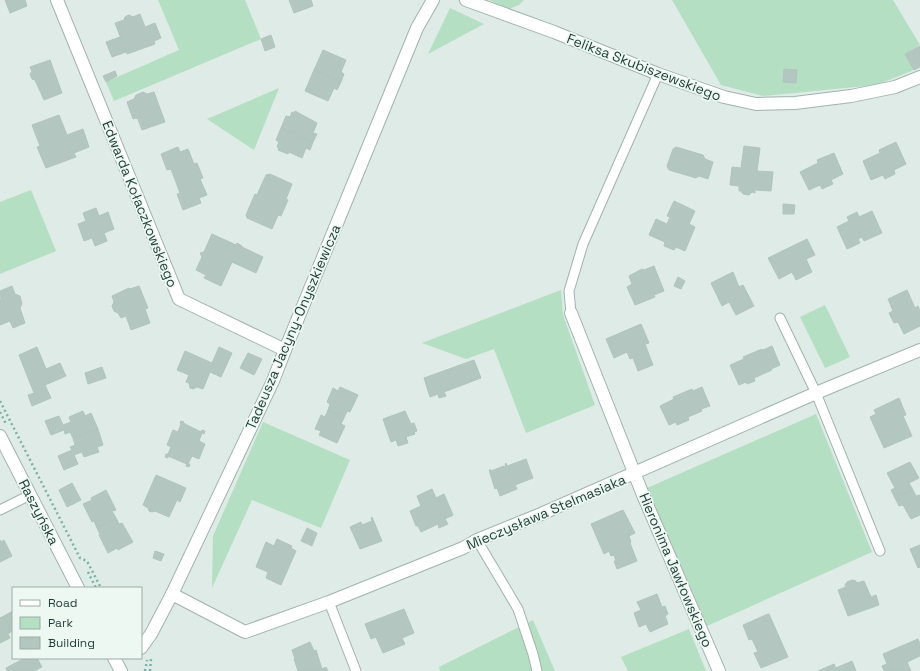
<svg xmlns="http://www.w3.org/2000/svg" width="920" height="671" font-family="'Space Grotesk',sans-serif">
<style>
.green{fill:#b4dfc2}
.building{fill:#b3c6bf;stroke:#b0c5bd}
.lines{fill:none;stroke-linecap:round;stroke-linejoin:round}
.lane-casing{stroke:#a1b3ae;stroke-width:11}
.street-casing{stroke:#a1b3ae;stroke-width:14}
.path{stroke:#7bb2a4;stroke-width:2.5;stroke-dasharray:2 3;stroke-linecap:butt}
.lane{stroke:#fff;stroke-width:9}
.street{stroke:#fff;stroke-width:12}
.labels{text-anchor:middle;stroke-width:3.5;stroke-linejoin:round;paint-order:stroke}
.street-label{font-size:14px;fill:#1e3c36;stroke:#eef8f3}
</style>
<rect width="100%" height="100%" fill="#deebe6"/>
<!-- green -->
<g class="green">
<path d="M158,0H245L261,39L114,101L106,82L179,50Z"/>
<path d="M489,0H524L519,5L509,9Z"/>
<path d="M672,0H893L920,45L905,54L914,70L876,85L763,96L721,85Z"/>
<path d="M450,8L484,24L428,54Z"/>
<path d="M279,88L254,150L207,119Z"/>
<path d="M31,190L56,251L0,274V202Z"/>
<path d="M561,290L563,315L595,405L526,433L494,349L466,359L422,343Z"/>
<path d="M825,305L850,357L825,368L800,317Z"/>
<path d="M816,414L872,552L707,626L647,488Z"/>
<path d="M263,422L350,460L321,528L252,500L212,588L213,536Z"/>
<path d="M533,620L555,671H440L439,667Z"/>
<path d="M689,629L706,671H628L621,657Z"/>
</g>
<!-- building -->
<g class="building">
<path d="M5,0H25L27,6L10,13Z"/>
<path d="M289,0H311L313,6L294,13Z"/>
<path d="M140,14L145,27L155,23L161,38L154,41L155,44L127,54L115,23L124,20L125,17L129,15L133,17Z"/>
<path d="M271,35L275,47L265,51L261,39Z"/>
<path d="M120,37L126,52L112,57L106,42Z"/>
<path d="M920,46V67L914,70L905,54Z"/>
<path d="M323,50L346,60L341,72L344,74L341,82L314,70Z"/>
<path d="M50,60L62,93L44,100L35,80L32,79L30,74L32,71L30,67Z"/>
<path d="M784,69L797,70L796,83L783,82Z"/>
<path d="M314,70L341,82L337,90L334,88L328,101L305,91Z"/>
<path d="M115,71L117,76L106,82L103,76Z"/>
<path d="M143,92L147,94L154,92L165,122L142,130L138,119L136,118L133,119L127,102L134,99L136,95Z"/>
<path d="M295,111L317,123L313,133L317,134L313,142L281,128L286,116L290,117L292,112L294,113Z"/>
<path d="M59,115L67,135L83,129L89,147L74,153L76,157L46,168L37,147L40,146L32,125Z"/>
<path d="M281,128L313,142L310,150L306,148L302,158L289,152L288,154L278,150L279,148L277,147L279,142L276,140Z"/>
<path d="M896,142L906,164L894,170L895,174L885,179L883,175L871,180L863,161L880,153L879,150Z"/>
<path d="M744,146L760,148L757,171L773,172L771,191L755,190V193L752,192L749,195L743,194L741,191H739V186L730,185L732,167L741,168Z"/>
<path d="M178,147L180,152L188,149L194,164L197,163L203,178L200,179L207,195L199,198L201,203L183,210L177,194L180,193L171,169L167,170L161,154Z"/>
<path d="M676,147L703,155L705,159L713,162L708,179L699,176L696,178L669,170L667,166L673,149Z"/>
<path d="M834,153L843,174L831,180L833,184L822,189L820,185L809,190L800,172L818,163L817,160Z"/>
<path d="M270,174L292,184L286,199L288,200L281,216L278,215L272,229L247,218L246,215L255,194L257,195L266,175Z"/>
<path d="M674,201L695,211L689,224L695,227L685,251L676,247L674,250L664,246L665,242L649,235L656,219L667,224L670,217L667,216Z"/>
<path d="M783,204L795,205L794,214H783Z"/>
<path d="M96,208L99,216L108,212L114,229L104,233L107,241L95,246L92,238L84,241L78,224L86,221L83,213Z"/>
<path d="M872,211L882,233L864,241L862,237L858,239L860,243L847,249L837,227L849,221L847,217L857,212L859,217Z"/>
<path d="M212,234L236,245L237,243L242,246V247L263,257L256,273L232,262L221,286L204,278L206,275L196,270L202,257L200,253L204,252Z"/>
<path d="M807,239L815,255L806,259L812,272L796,280L792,272L779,279L768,258Z"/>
<path d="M654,266L664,291L654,295L655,297L635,305L627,287L632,284L629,276L642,269L644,270Z"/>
<path d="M733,272L739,287L743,285L754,306L736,315L729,302L722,306L711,283Z"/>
<path d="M678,277L685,281L681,289L674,286Z"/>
<path d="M12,286L15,294L20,296L22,304L20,308L25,323L13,328L10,321L0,325V300L1,299L0,291Z"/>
<path d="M139,286L148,308L145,309L150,323L131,330L126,316L121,318L118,313L114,311L112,306L114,302L112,296L129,288L130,289Z"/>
<path d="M907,290L915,308L918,306L920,311V326L904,334L898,322L894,323L889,313L893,311L888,299Z"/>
<path d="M641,324L649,343L645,344L653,365L638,371L633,358L630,359L627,352L614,358L606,339Z"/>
<path d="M772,346L780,365L771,369L772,370L754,378L755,381L747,384L746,382L739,385L730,365L744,359L743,357L762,349L763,350Z"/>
<path d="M37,347L46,369L60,363L66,376L45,385L51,398L32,406L28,395L34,393L19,355Z"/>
<path d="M219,347L232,353L221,377L210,372L203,389L197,387L193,389L190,388L189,383L186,382L189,375L177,370L185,351L212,363Z"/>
<path d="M248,353L262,359L254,375L240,368Z"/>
<path d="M474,360L481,378L444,392L446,396L439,398L438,394L430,397L424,378Z"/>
<path d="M102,367L106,378L88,384L85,373Z"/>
<path d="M340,387L358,395L350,412L347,411L344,418L328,410L330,404L327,402L333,388L338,391Z"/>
<path d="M702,387L710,406L701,409L702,411L688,417L689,420L677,425L676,422L669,425L660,406L674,399L673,397L692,389L693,391Z"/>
<path d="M899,398L906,415L903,416L912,436L884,448L870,417L876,414L874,410Z"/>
<path d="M328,410L344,418L341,424L345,426L337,443L319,435L321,431L315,429L321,415L325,417Z"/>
<path d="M83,411L85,416L91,413L98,429L73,438L70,432L65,434L64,430L51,435L45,421L59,416L63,425L71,422L69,417Z"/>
<path d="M405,411L411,424L414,423L417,431L414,432L415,434L406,437L408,443L398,446L396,440L391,442L383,419Z"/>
<path d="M181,421L184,422L183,423L201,432L202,430L205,431L204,434L202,433L199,441L205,444L199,459L192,456L188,464H190L189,467L186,466L187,464L168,456V458L165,457L166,454H168L171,447L167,445L173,430L178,432L181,424L180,423Z"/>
<path d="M98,429L103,445L97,447L99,452L84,457L82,452L74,455L78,464L64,470L58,456L72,450L70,447L75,445L73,438Z"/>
<path d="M526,459L533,478L515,485L517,489L500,496L497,488L495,489L489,470H491V471L504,466L505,467H506L505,464L506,463L507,466Z"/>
<path d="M910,462L919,478L909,483L913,490L895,498L891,490L895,488L887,473Z"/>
<path d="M156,475L186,488L180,502L177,500L169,517L155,511L152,512L149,511L148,508L143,505Z"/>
<path d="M72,483L81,500L67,507L59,490Z"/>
<path d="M432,489L436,498L444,494L453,515L445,519L448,524L439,528L438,524L421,532L418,526H416L410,511L421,506L417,496Z"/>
<path d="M106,490L116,510L112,511L116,518L97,528L94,521L92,522L83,504L92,500L91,498Z"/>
<path d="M913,490L916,496L920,495V515L911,519L903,505L899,506L895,498Z"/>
<path d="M623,510L635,533L629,536L631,542L630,543L637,561L617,569L614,561H616L614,555L611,556L609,551L604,554L591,524Z"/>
<path d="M372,517L382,541L360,549L350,527L361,522L362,525L372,521L371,518Z"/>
<path d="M116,518L119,524L122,523L133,542L118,550L117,548L108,553L99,535L100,534L97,528Z"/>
<path d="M307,528L317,533L312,546L301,541Z"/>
<path d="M277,539L292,546L291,548L296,551L281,585L266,578L268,572L256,567L266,542L274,546Z"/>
<path d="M0,540L1,542L4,540L12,556L0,562Z"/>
<path d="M920,545V568L919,567L918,568L910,549Z"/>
<path d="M155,551L164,554L161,561L153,558Z"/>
<path d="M852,580L856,581V583L864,581L871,597L876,595L879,605L848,616L838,590L846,587L845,585L847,582Z"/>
<path d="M657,594L662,607L665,606L668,614L665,616L668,624L650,632L646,624L639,627L634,613L641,610L637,602Z"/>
<path d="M404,609L414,633L402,638L405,644L383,653L376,637L371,639L365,624Z"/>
<path d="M13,611V631H12L4,616Z"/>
<path d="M768,614H769L788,657L761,668L754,653L758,652L752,639L749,640L743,625Z"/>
<path d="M4,616L12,631L8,634L10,638L0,643V618Z"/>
<path d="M918,639L920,644V656L907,662L911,671H884L882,666L887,664L883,654Z"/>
<path d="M310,642L314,651L316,650L322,669L326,667L328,671H298L294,659H295L292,650Z"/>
<path d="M25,658H37L42,667L34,671H7L6,668Z"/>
<path d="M852,661L856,671H818L834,664L836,668Z"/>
</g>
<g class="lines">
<defs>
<g id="lane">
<path d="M571,313L569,291L583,244L658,74"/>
<path d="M780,318L816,393L880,551"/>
<path d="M0,510L30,495"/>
<path d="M477,540L518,609L533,654L537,671"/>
<path d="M329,602L356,671"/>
</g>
<g id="street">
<path d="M57,0L179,299L285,350"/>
<path d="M466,0L554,32L658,74L724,97L756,104L795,103L851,96L895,87L920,77"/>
<path d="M571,313L643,495L719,671"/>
<path d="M0,436L78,588"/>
<path d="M172,594L245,632L329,602L463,548L477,540L541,514L816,393L920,350"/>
<path d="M141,648L151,634L172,594L273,381L285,350L417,28L433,0"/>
<path d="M114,658L121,671"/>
</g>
</defs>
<!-- lane casing -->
<use href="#lane" class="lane-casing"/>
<!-- street casing -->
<use href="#street" class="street-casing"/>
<!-- path -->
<g class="path">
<path d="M0,401L80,558L87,561L101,588"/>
<path d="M0,412L6,424"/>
<path d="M88,572L96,588"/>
<path d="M145,671L147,660"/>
<path d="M150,671L151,658"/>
</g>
<!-- lane -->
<use href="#lane" class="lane"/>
<!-- street -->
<use href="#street" class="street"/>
</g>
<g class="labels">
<!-- street labels -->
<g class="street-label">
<text transform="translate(644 67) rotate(21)" y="5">Feliksa Skubiszewskiego</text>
<text transform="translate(140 204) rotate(68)" y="5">Edwarda Kołaczkowskiego</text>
<text transform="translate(293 327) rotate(-67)" y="5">Tadeusza Jacyny-Onyszkiewicza</text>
<text transform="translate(39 512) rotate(63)" y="5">Raszyńska</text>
<text transform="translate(546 512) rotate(-23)" y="5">Mieczysława Stelmasiaka</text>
<text transform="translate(676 570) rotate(67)" y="5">Hieronima Jawłowskiego</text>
</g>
</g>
<!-- legend -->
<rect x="12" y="587" width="130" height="72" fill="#eef8f3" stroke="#9bada7"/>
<rect x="20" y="600" width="20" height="6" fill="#ffffff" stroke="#9bada7"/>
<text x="48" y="607" font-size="12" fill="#1e3c36">Road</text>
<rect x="20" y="617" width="20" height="12" fill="#b4dfc2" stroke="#9bada7"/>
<text x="48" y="627" font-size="12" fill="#1e3c36">Park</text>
<rect x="20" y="637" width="20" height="12" fill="#b3c6bf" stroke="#9bada7"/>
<text x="48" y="647" font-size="12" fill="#1e3c36">Building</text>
</svg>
